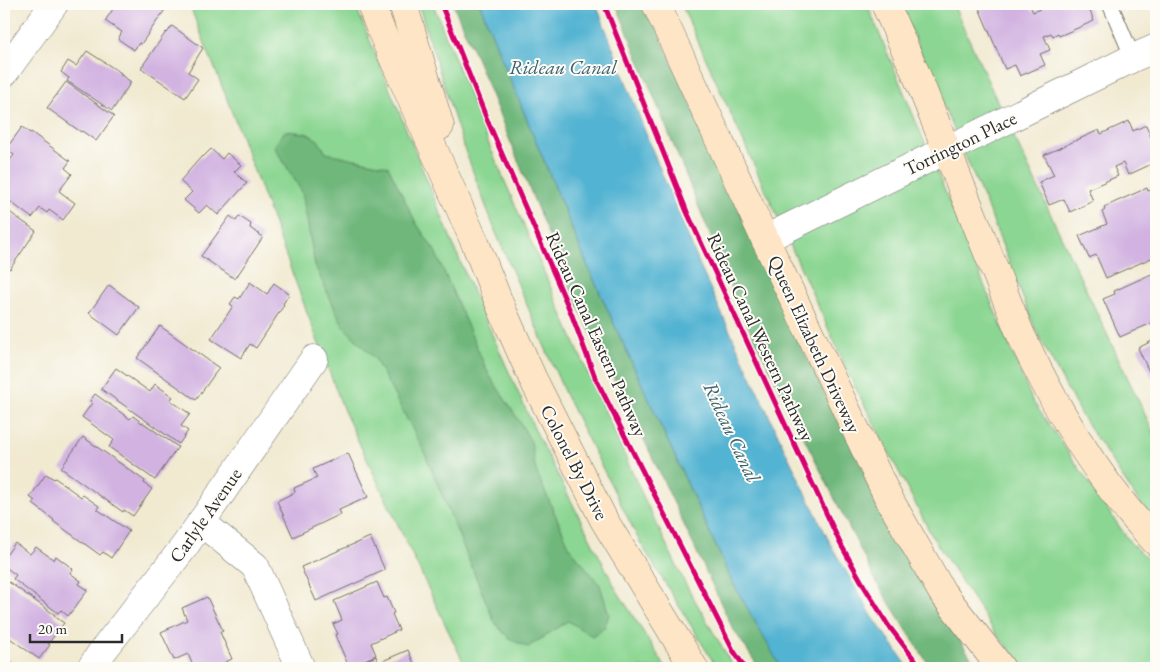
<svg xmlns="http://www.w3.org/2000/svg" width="1160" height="672" font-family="'EB Garamond',serif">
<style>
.green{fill:#8bd692;stroke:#5b805e}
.forest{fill:#70b77c;stroke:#4e7154}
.water{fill:#53b3d2;stroke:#3f6f7e}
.building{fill:#d1b2e1}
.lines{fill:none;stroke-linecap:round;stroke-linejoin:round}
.lane-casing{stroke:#706e65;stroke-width:17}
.street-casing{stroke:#706e65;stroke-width:29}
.secondary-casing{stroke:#706e65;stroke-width:29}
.lane{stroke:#fff;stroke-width:15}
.street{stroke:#fff;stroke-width:28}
.secondary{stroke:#fee5c5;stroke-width:28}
.cycleway-casing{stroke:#fdfcf7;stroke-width:8}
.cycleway{stroke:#d6006c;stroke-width:5}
.labels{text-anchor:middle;stroke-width:4;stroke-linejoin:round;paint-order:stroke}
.street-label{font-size:19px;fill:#2b2b2b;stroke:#fdfcf7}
.water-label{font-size:20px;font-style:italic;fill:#3b616e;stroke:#fdfcf7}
</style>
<rect width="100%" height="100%" fill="#fdfcf7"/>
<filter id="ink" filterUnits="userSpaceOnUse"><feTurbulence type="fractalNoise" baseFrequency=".02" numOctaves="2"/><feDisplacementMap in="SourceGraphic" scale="10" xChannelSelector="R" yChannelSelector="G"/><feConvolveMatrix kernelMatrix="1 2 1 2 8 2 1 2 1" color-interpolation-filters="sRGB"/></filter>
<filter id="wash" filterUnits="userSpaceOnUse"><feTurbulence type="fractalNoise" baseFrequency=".0096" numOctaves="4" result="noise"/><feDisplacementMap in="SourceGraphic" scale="20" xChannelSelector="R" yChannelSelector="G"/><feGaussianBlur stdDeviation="1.12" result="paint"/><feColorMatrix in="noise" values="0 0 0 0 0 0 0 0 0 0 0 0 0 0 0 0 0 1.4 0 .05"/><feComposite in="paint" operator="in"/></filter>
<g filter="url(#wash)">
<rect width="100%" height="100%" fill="#f1ead1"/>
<!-- green -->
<g class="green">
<path d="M189,4H355L469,283L535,430L616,589L666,668H466L344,411L227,99Z"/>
<path d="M418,4H433L490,147L579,353L641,492L685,583L734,668H717L641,544L566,396L496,233L462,142Z"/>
<path d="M681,4H867L1032,400L1130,542L1156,568V668H1026L996,634L933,538L851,379Z"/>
<path d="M900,4H953L992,90L1156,438V521L1143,508L1081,415L1036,331L991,216Z"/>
</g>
<!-- forest -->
<g class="forest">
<path d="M453,4H480L501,57L588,267L732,581L782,668H759L732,627L647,446L573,296L478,62Z"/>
<path d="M616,4H646L793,330L916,574L978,668H933L925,659L878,585L744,318Z"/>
<path d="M285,131L306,133L318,140L326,153L388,166L416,223L435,251L488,373L521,424L531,442L536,471L570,548L600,585L609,615L604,628L592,636L568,621L528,647C511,641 505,636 494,621L423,449L375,359L343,326L315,266L302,192L274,146Z"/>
</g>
<!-- water -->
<path class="water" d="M480,4H596L651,147L703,273L785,450L832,547L872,616L909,668H781L732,581L588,267L501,57Z"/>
<g id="blocks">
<!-- building -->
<g class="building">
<path d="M114,4H169L141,44L139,43L134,50L118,39L122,32L105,21L115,6Z"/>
<path d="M990,4H1029L1033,12L1047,6L1046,4H1087L1094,21L1059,36L1058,33L1053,36L1051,33L1044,36L1050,50L1040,54L1045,65L1020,76L1015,65L1005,69L979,8Z"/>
<path d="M172,26L203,48L188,72L198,79L185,98L141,68L166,32L167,33Z"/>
<path d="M87,51L121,73V75L131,82L112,111L67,81L69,78L61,72L68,61L76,66Z"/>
<path d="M66,82L114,116L96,141L82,131L81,132L47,108Z"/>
<path d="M1129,121L1133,131L1146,125L1156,149V162L1128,175L1123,163L1114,167L1118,176L1088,189L1093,201L1070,212L1064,199L1049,205L1039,182L1054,175L1044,155L1099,130L1101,134Z"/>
<path d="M22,127L30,133L31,132L70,161L65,168L72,174L59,191L75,203L63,220L49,210L47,213L40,208L32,218L4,197V168L14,155L6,149Z"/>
<path d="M211,149L222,159L227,153L241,165L234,172L247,183L218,215L207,205L199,213L184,200L192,192L180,181L202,156L203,157Z"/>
<path d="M1147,188L1148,191L1156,188V256L1106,278L1096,255L1089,258L1079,236L1107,224L1102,212L1105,210L1104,207Z"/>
<path d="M4,208L36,231L10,269L4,265Z"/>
<path d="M230,216L236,221L239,216L251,224L250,228L263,237L235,279L201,256Z"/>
<path d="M1156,272V321L1120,337L1103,299L1115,294L1114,291Z"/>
<path d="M250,282L267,294L274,283L289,294L283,304L284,305L256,348L250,344L241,358L211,339L233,306L230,304L235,297L239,299Z"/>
<path d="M109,285L139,307L119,335L89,313Z"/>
<path d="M160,326L219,368L196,400L137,358Z"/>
<path d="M1156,339V387L1138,348Z"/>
<path d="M116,368L150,392L155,384L173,397L170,400L190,414L181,426L188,431L179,444L101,389Z"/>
<path d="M95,394L130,419L133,416L142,423V422L178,447L155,480L109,447L114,440L82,417L92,403L90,401Z"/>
<path d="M83,437L145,481L144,483L152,489L133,516L124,510L123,512L61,468Z"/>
<path d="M348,453L368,497L339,510L341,514L293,537L277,501L295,492L294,488L317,478L313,469Z"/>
<path d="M46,474L54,479L55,478L81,497L83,495L99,506L97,509L129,531L111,558L103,552L100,555L53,521L54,520L33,504L35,501L30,497Z"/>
<path d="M370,537L385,570L316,601L301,567Z"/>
<path d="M15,543L30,554L36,547L54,560L56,556L73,569L70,573L81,581L79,584L88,590L68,616L61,610L58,613L13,579L16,575L4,566V558Z"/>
<path d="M9,582L55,615L54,616L64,623L48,644L50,645L39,659L4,634V589Z"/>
<path d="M377,582L384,598L387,597L394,613L392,614L399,630L371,643L376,655L349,667L335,635L338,634L333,624L342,620L334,601Z"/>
<path d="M207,597L223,631L220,632L232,659L212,668H194L188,654L174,660L161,632L187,620L182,608Z"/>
<path d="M408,650L416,668H348L376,656L378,663Z"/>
<path d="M4,657L16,666L14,668H4Z"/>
</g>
</g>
</g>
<g filter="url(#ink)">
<use href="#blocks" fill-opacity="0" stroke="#706e65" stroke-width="1"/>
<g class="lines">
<defs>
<path id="lane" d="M1110,4L1133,58"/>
<g id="street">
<path d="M4,73L54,4"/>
<path d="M765,239L1133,58L1156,48"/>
<path d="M201,522L255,566L301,668"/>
<path d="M91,668L101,653L184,547L314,359"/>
</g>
<g id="secondary">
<path d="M371,4L379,26L476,245L500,305L532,377L604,520L694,668"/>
<path d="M403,4L440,126"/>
<path d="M656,4L765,239L888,497L942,592L1001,668"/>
<path d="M885,4L917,76L1020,333C1055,408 1099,482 1156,542"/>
</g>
</defs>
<!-- lane casing -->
<use href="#lane" class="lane-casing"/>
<!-- street casing -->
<use href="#street" class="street-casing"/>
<!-- secondary casing -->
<use href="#secondary" class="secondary-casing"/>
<!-- lane -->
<use href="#lane" class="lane"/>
<!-- street -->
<use href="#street" class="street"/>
<!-- secondary -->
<use href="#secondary" class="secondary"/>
<defs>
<g id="cycleway">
<path d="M441,4L486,117L571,313L595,377L733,650L745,668"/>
<path d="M604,4L687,212L840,543L864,586L888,625L921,668"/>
</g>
</defs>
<!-- cycleway casing -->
<use href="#cycleway" class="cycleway-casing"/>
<!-- cycleway -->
<use href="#cycleway" class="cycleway"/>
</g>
</g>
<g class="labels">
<!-- street labels -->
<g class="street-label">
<text transform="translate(960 143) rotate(-26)" y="7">Torrington Place</text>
<text transform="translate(597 334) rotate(66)" y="7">Rideau Canal Eastern Pathway</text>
<text transform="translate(761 337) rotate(65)" y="7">Rideau Canal Western Pathway</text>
<text transform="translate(815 344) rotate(65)" y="7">Queen Elizabeth Driveway</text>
<text transform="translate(575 462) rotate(63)" y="7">Colonel By Drive</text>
<text transform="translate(205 515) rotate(-55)" y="7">Carlyle Avenue</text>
</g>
<!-- water labels -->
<g class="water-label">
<text x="563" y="74">Rideau Canal</text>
<text transform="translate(732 432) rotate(65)" y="7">Rideau Canal</text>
</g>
</g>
<!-- margin -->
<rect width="1160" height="672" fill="none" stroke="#fdfcf7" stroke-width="20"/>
<!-- scale -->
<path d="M30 634v8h92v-8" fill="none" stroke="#2b2b2b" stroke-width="2.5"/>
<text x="38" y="634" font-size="15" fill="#2b2b2b" stroke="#fdfcf7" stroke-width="4" paint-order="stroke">20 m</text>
</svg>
